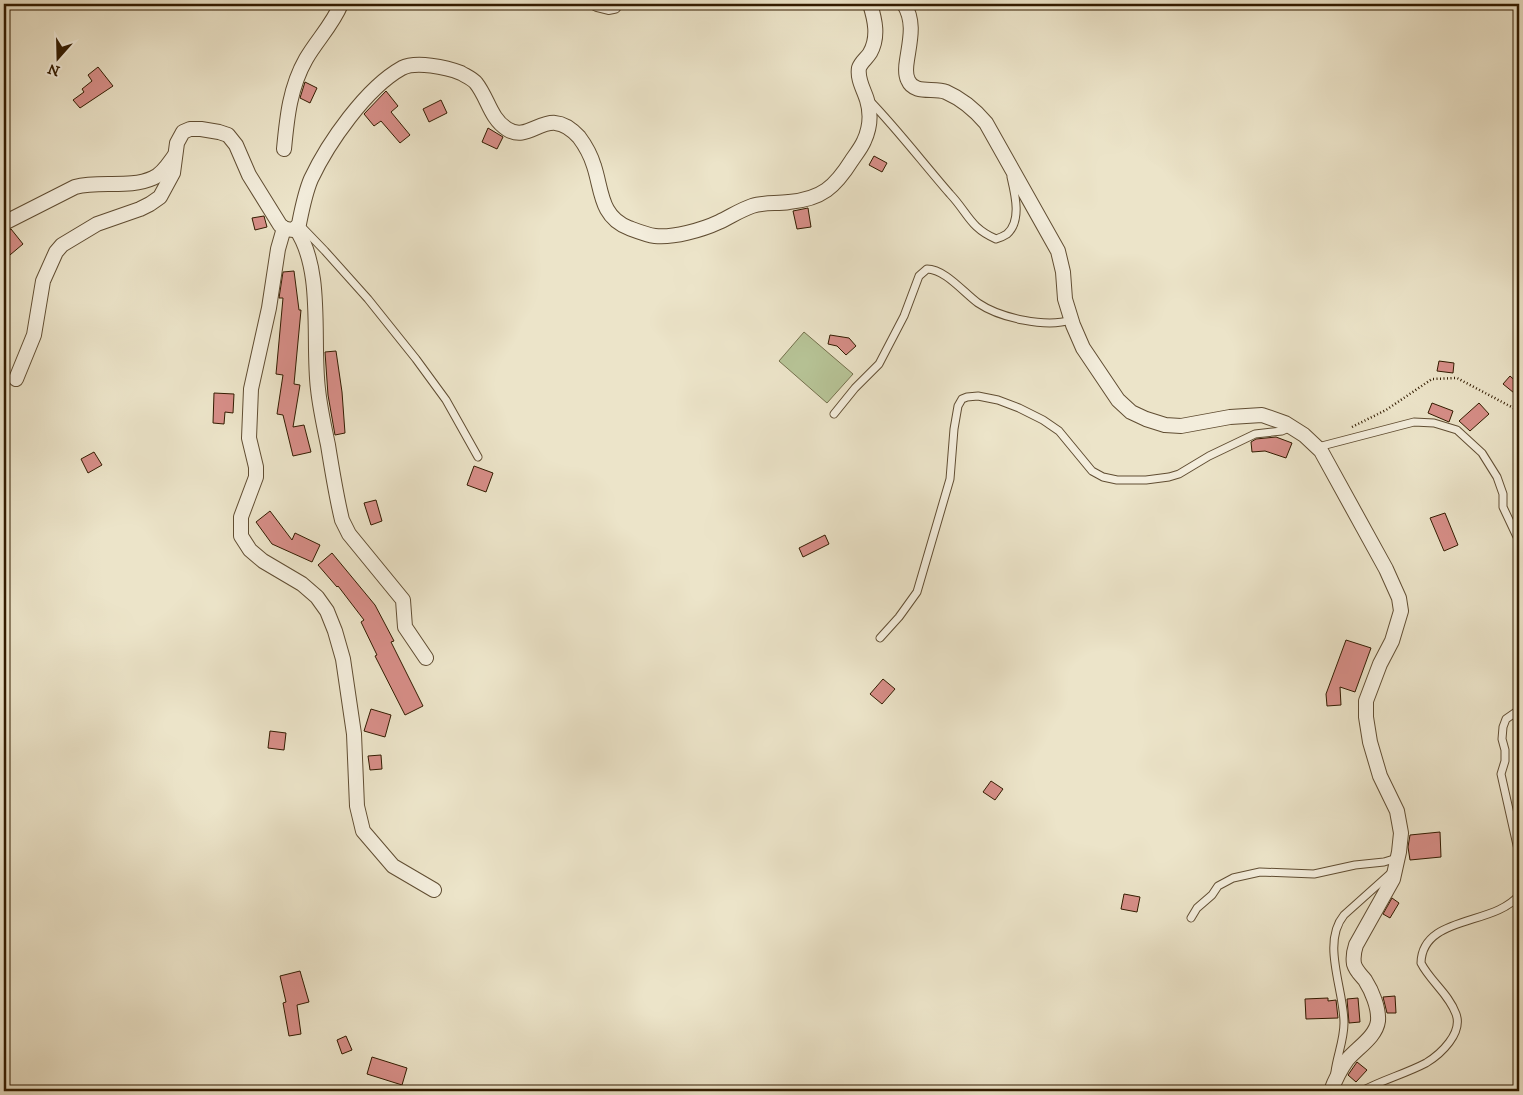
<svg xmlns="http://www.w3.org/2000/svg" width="1523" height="1095" font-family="'IM FELL DW Pica',serif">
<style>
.green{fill:#b7c497;stroke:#74704c}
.building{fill:#d78e88;stroke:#321b00}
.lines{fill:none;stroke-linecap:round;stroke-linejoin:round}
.service-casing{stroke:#604d32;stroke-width:9}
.minor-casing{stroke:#604d32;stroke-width:16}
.path{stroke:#321b00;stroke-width:2.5;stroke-dasharray:1 2.5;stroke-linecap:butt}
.service{stroke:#f3eddc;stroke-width:7}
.minor{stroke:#f3eddc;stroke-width:14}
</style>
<rect width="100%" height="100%" fill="#ece4c9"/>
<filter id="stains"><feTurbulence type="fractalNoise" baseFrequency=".004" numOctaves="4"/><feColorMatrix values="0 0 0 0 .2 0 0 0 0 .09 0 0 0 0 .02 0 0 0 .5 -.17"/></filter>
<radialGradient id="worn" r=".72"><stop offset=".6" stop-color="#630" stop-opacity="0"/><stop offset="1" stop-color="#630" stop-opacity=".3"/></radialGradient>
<!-- green -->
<path class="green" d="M804,332L853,374L827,403L779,361Z"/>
<!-- building -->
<g class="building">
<path d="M98,67L113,86L80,108L73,100L84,92L82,89L92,81L88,75Z"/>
<path d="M305,82L317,88L310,103L300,98Z"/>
<path d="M386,91L398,106L391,112L410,135L400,143L381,121L374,126L364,114Z"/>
<path d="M441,100L447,113L429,122L423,109Z"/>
<path d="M488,128L503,137L497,149L482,142Z"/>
<path d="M874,156L887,163L882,172L869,165Z"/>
<path d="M808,208L811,227L797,229L793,211Z"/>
<path d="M264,216L267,227L255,230L252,218Z"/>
<path d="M11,229L23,244L4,260V232Z"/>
<path d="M294,271L299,310H301L294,384L300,385L293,427L304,425L311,452L293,456L283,415L277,414L283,375L276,374L283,298H279L283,272Z"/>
<path d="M830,335L849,338L856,346L846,355L837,346L828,344Z"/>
<path d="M336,351L342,392L345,433L335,435L328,395L325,352Z"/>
<path d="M1439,361L1454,363L1453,373L1437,371Z"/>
<path d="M1510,376L1519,384V397L1503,384Z"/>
<path d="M214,393L234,394L233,413L225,412L224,424L213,423Z"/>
<path d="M1432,403L1453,411L1449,422L1428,413Z"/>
<path d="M1479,403L1489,414L1470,431L1459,421Z"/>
<path d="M1276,437L1292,443L1286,458L1265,451L1252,452L1251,442L1256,439Z"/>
<path d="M94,452L102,465L88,473L81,459Z"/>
<path d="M474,466L493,473L486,492L467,485Z"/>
<path d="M376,500L382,521L371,525L364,503Z"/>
<path d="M270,511L292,540L295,533L320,545L312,562L272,544L256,522Z"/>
<path d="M1445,513L1458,545L1444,551L1430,518Z"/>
<path d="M825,535L829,544L803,557L799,548Z"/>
<path d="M332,553L375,605L394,641L391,642L423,706L405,715L375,656L377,655L361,622L364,620L338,586L337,587L318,565Z"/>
<path d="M1346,640L1371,648L1355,692L1340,687L1341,705L1327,706L1326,694Z"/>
<path d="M883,679L895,689L882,704L870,694Z"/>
<path d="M371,709L391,715L385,737L364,731Z"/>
<path d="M270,731L286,733L284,750L268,748Z"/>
<path d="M381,755L382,769L370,770L368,756Z"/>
<path d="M991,781L1003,789L995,800L983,792Z"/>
<path d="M1440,832L1441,857L1410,860L1408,847L1410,835Z"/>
<path d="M1124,894L1140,897L1137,912L1121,909Z"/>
<path d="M1392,898L1399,903L1390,918L1383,914Z"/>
<path d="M300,971L309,1002L297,1005L301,1034L289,1036L283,1003L286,1002L280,976Z"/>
<path d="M1395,996L1396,1013H1387L1383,997Z"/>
<path d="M1328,998V1001L1336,1000L1338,1018L1306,1019L1305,999Z"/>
<path d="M1358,998L1360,1022L1349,1023L1347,999Z"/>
<path d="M346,1036L352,1050L342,1054L337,1040Z"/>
<path d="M372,1057L407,1068L402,1085L367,1074Z"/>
<path d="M1357,1062L1367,1070L1356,1082L1348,1075Z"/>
</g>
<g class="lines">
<defs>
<g id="service">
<path d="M869,100C898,130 923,163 950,194C968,213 970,228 996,239C999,238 1004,236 1007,234C1022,221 1015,194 1011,177"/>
<path d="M299,224L325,251L368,299L416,359L446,400L478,457"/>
<path d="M834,414L855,388L879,364L904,316L919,276L927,269C945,269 964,293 978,303C1000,318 1046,328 1071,320"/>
<path d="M1318,447L1414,422L1434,423L1457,430L1482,453L1497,477L1503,494V507L1519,541"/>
<path d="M880,638L899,617L917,592L950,479L954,429L958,406L962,399L967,397L978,396L998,400L1019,408L1043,420L1059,431L1092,471L1103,477L1117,480H1146L1169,477L1179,474L1209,456L1255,434L1282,431L1291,427"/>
<path d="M1519,710L1506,719L1503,727L1502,739L1505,750V761L1501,774L1519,854"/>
<path d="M1191,918L1197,908L1212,895L1218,886L1233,878L1260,872L1314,874L1355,865L1384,862L1397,858"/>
<path d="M1335,1072C1337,1056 1344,1040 1344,1023C1344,989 1321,943 1344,915L1392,872"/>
<path d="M1362,1091C1382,1080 1405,1074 1426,1063C1441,1054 1463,1033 1456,1014C1449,994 1430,981 1421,963C1422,915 1495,926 1519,895"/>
</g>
<g id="minor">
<path d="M597,4L609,7L614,6L615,4"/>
<path d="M904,4C915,22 910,40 907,60C906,66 905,74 908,80C914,95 934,87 946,92C962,99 975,110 986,123L1058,251L1063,272L1065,299L1073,325L1083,348L1118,400L1131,412L1146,419L1165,425L1181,426L1230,417L1262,415L1285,423L1304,435L1321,451L1386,569L1399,598L1401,611L1392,641L1380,664L1366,701V717L1370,742L1380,776L1397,811L1401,833L1399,852L1393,879L1356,945C1354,951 1353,958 1354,964C1356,971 1361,975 1365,980C1372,991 1379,1008 1378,1021C1376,1037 1357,1048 1347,1060C1340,1070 1335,1080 1331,1091"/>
<path d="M284,149C287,117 290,87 306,59C317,40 333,24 341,4"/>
<path d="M4,223L75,187C100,180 129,189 153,178C163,174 169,163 175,155"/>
<path d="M284,228L278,249L269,308L251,389L249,438L256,467V477L241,517V536L250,550L263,561L302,584L317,597L327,611L335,631L343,659L354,734L357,806L363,831L393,866L434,890"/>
<path d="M296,229C324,270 312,341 318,389C320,408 324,426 328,445C332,470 336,495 342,520L349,534L403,600L405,627L426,658"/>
<path d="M16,379L34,335L43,281L56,252L62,245L97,224L140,209L150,204L160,197L173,173L177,143L183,132L190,129H201L219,132L228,135L236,145L249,175L280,225L285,229L294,230L299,224C302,209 305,193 311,179C328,143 366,88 402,68C416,61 446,67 461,73C466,76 473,79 476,83C488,98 490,118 507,129C532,145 547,102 579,137C585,145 591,156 594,166C602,190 600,217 629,228C637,231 647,235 655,236C673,238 702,230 719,222C730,217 740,210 752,206C764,202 777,204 789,202C822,199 835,187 852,160C856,154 861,148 864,141C870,128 871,113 867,100C864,90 857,79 859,68C861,62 867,58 870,53C879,37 875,20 870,4"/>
</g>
</defs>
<!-- service casing -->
<use href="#service" class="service-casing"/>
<!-- minor casing -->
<use href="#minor" class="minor-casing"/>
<!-- path -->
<path class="path" d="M1352,427L1386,410L1432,379L1457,378L1519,411"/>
<!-- service -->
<use href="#service" class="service"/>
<!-- minor -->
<use href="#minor" class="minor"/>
</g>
<!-- margin -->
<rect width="1523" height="1095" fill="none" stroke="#ece4c9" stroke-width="20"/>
<rect x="5" y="5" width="1513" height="1085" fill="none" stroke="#321b00" stroke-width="2.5"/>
<rect x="10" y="10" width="1503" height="1075" fill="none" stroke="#321b00"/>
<!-- north arrow -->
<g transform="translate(58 58) rotate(200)" stroke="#f3eddc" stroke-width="4" paint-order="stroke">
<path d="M0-4L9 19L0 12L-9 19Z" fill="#321b00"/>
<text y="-8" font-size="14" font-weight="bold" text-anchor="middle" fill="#321b00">N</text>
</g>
<rect width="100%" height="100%" filter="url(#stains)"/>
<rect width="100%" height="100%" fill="url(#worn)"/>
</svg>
